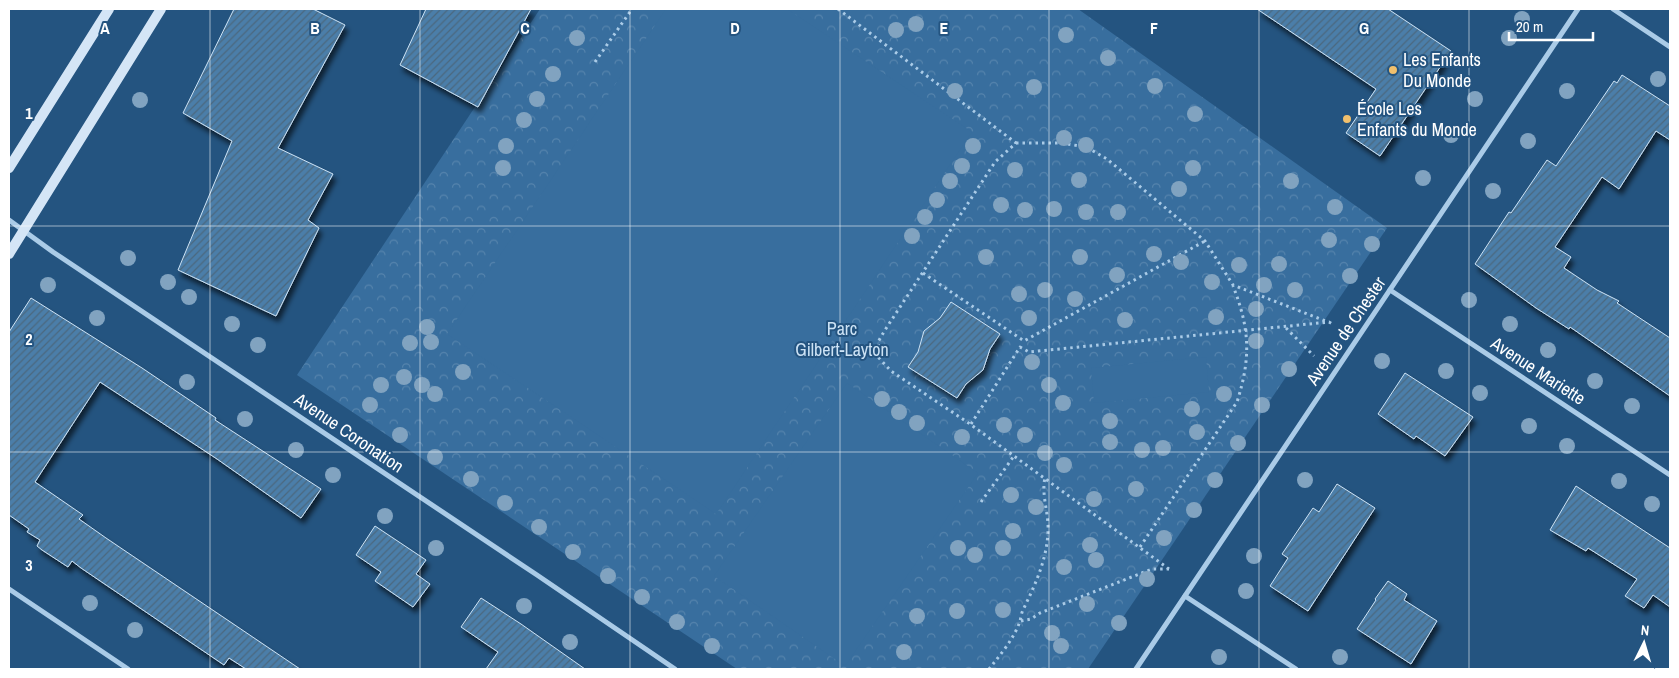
<svg xmlns="http://www.w3.org/2000/svg" width="1679" height="678" font-family="'Archivo Narrow',sans-serif">
<style>
.forest{fill:url(#forest-crowns)}
.pitch{fill:#386e9e}
.building{fill:url(#building-hatch);stroke:#cde3f5;filter:url(#shadow)}
.lines{fill:none;stroke-linecap:round;stroke-linejoin:round}
.path{stroke:#aacbe7;stroke-width:3;stroke-dasharray:2.5 4;stroke-linecap:butt}
.street{stroke:#aacbe7;stroke-width:5}
.secondary{stroke:#d4e5f6;stroke-width:10}
.tree{fill:#81a3c0}
.grid{fill:none;stroke:#fff;stroke-width:1;stroke-opacity:0.55}
.poi-dot{fill:#f1c06d;stroke:#245480;stroke-width:2}
.labels{text-anchor:middle;stroke-width:4;stroke-linejoin:round;paint-order:stroke}
.poi-label{font-size:18px;fill:#fff;stroke:#245480;text-anchor:start}
.park-label{font-size:18px;fill:#cde3f5;stroke:#245480}
.street-label{font-size:18px;fill:#fff;stroke:#245480}
.grid-label{font-size:16px;text-anchor:middle;font-weight:bold;fill:#fff;stroke:#245480;stroke-width:4;stroke-linejoin:round;paint-order:stroke}
</style>
<defs>
<pattern id="forest-crowns" width="20" height="18" patternUnits="userSpaceOnUse" patternTransform="scale(1.25)"><rect width="20" height="18" fill="#386e9e"/><path d="M2 6a3 3 0 1 1 6 0M12 15a3 3 0 1 1 6 0" fill="none" stroke="#5684ad"/></pattern>
<pattern id="building-hatch" width="6" height="6" patternUnits="userSpaceOnUse" patternTransform="scale(1.25)"><rect width="6" height="6" fill="#4c7ea9"/><path d="M-1 1l2-2M0 6l6-6M5 7l2-2" fill="none" stroke="#4c687f"/></pattern>
<filter id="shadow"><feDropShadow dx="3" dy="5.5" stdDeviation="2.5" flood-color="#0009"/></filter>
</defs>
<rect width="100%" height="100%" fill="#245480"/>
<!-- forest -->
<path class="forest" d="M540,9H1078L1387,228L1088,669H737L297,375Z"/>
<!-- pitch -->
<g class="pitch">
<path d="M666,9H787L972,132L716,514L447,334Z"/>
<path d="M1206,357L1209,392L1094,403L1091,368Z"/>
<path d="M847,383L978,473L845,666L714,576Z"/>
</g>
<!-- building -->
<g class="building">
<path d="M234,9H313L345,25L278,148L333,174L308,220L319,228L276,316L178,270L232,141L183,113Z"/>
<path d="M426,9H531L478,107L400,65Z"/>
<path d="M1257,9H1388L1451,51L1380,156L1346,133L1376,89Z"/>
<path d="M1622,75L1670,106V140L1656,131L1619,189L1602,177L1555,247L1571,257L1564,268L1597,290L1619,301L1617,303L1670,338V396L1570,327L1569,329L1536,308L1475,264L1509,212L1511,213L1547,160L1556,166L1614,81L1617,83Z"/>
<path d="M31,298L142,368L216,418L215,420L321,489L301,518L217,459L100,382L35,482L83,515L79,519L106,538L300,669H246L229,658L224,665L81,568L72,561L68,567L42,550L37,546L40,540L27,532L29,529L9,515V332Z"/>
<path d="M951,302L1000,334L990,349L983,370L966,384L957,398L908,367L918,352L924,331L940,318Z"/>
<path d="M1405,373L1473,417L1445,456L1416,436L1414,439L1378,414Z"/>
<path d="M1337,484L1375,508L1308,611L1270,586L1288,558L1282,554L1313,508L1319,512Z"/>
<path d="M1576,486L1670,548V607L1653,595L1644,608L1625,596L1637,579L1588,548L1586,551L1550,530Z"/>
<path d="M375,526L426,560L416,574L430,584L413,607L375,581L381,572L356,555Z"/>
<path d="M1388,581L1407,594L1404,600L1437,621L1411,664L1357,629L1376,600L1375,599Z"/>
<path d="M481,598L521,624L585,669H486L498,652L461,627Z"/>
</g>
<g class="lines">
<!-- path -->
<g class="path">
<path d="M838,9L1016,143L995,162L885,330L878,342L879,358L891,371L970,424L1169,569"/>
<path d="M595,62L632,9"/>
<path d="M1016,143H1061L1086,147L1107,159L1205,241L1233,285L1328,322"/>
<path d="M923,273L1024,341L1205,241"/>
<path d="M1286,328L1314,356"/>
<path d="M971,424L1020,347L1029,352L1329,322L1334,325"/>
<path d="M981,502L1014,456"/>
<path d="M1140,547L1237,402C1251,358 1250,329 1233,286"/>
<path d="M1021,621L1031,619L1040,613L1152,569H1169"/>
<path d="M989,669C1000,655 1014,639 1020,621C1021,618 1021,614 1023,610C1035,585 1047,560 1048,531C1049,514 1041,494 1045,478"/>
</g>
<!-- street -->
<g class="street">
<path d="M1613,9L1670,47"/>
<path d="M9,220L53,252L537,575L675,669"/>
<path d="M1390,290L1670,475"/>
<path d="M9,589L128,669"/>
<path d="M1185,596L1296,669"/>
<path d="M1136,669L1578,9"/>
</g>
<!-- secondary -->
<g class="secondary">
<path d="M9,168L109,9"/>
<path d="M9,254L161,9"/>
</g>
</g>
<!-- trees -->
<g class="tree">
<circle cx="1522" cy="19" r="8"/>
<circle cx="916" cy="24" r="8"/>
<circle cx="896" cy="30" r="8"/>
<circle cx="1066" cy="35" r="8"/>
<circle cx="577" cy="38" r="8"/>
<circle cx="1509" cy="38" r="8"/>
<circle cx="1108" cy="58" r="8"/>
<circle cx="553" cy="74" r="8"/>
<circle cx="1658" cy="79" r="8"/>
<circle cx="1155" cy="86" r="8"/>
<circle cx="1034" cy="87" r="8"/>
<circle cx="955" cy="91" r="8"/>
<circle cx="1567" cy="91" r="8"/>
<circle cx="537" cy="99" r="8"/>
<circle cx="1475" cy="99" r="8"/>
<circle cx="140" cy="100" r="8"/>
<circle cx="1195" cy="114" r="8"/>
<circle cx="524" cy="120" r="8"/>
<circle cx="1451" cy="135" r="8"/>
<circle cx="1064" cy="138" r="8"/>
<circle cx="1528" cy="141" r="8"/>
<circle cx="1086" cy="145" r="8"/>
<circle cx="506" cy="146" r="8"/>
<circle cx="973" cy="146" r="8"/>
<circle cx="962" cy="166" r="8"/>
<circle cx="503" cy="168" r="8"/>
<circle cx="1193" cy="168" r="8"/>
<circle cx="1015" cy="170" r="8"/>
<circle cx="1423" cy="178" r="8"/>
<circle cx="1079" cy="180" r="8"/>
<circle cx="950" cy="181" r="8"/>
<circle cx="1291" cy="181" r="8"/>
<circle cx="1179" cy="189" r="8"/>
<circle cx="1493" cy="191" r="8"/>
<circle cx="937" cy="200" r="8"/>
<circle cx="1001" cy="205" r="8"/>
<circle cx="1335" cy="207" r="8"/>
<circle cx="1054" cy="209" r="8"/>
<circle cx="1025" cy="210" r="8"/>
<circle cx="1086" cy="212" r="8"/>
<circle cx="1118" cy="212" r="8"/>
<circle cx="925" cy="217" r="8"/>
<circle cx="912" cy="236" r="8"/>
<circle cx="1329" cy="240" r="8"/>
<circle cx="1372" cy="244" r="8"/>
<circle cx="1154" cy="254" r="8"/>
<circle cx="986" cy="257" r="8"/>
<circle cx="1080" cy="257" r="8"/>
<circle cx="128" cy="258" r="8"/>
<circle cx="1181" cy="262" r="8"/>
<circle cx="1279" cy="264" r="8"/>
<circle cx="1239" cy="265" r="8"/>
<circle cx="1117" cy="275" r="8"/>
<circle cx="1350" cy="276" r="8"/>
<circle cx="168" cy="282" r="8"/>
<circle cx="1212" cy="282" r="8"/>
<circle cx="48" cy="285" r="8"/>
<circle cx="1264" cy="285" r="8"/>
<circle cx="1045" cy="290" r="8"/>
<circle cx="1295" cy="290" r="8"/>
<circle cx="1019" cy="294" r="8"/>
<circle cx="189" cy="297" r="8"/>
<circle cx="1075" cy="299" r="8"/>
<circle cx="1469" cy="300" r="8"/>
<circle cx="1256" cy="309" r="8"/>
<circle cx="1216" cy="317" r="8"/>
<circle cx="97" cy="318" r="8"/>
<circle cx="1029" cy="318" r="8"/>
<circle cx="1125" cy="320" r="8"/>
<circle cx="232" cy="324" r="8"/>
<circle cx="1510" cy="324" r="8"/>
<circle cx="427" cy="327" r="8"/>
<circle cx="1256" cy="341" r="8"/>
<circle cx="431" cy="342" r="8"/>
<circle cx="410" cy="343" r="8"/>
<circle cx="258" cy="345" r="8"/>
<circle cx="1548" cy="350" r="8"/>
<circle cx="1382" cy="361" r="8"/>
<circle cx="1032" cy="362" r="8"/>
<circle cx="1289" cy="369" r="8"/>
<circle cx="1446" cy="371" r="8"/>
<circle cx="463" cy="372" r="8"/>
<circle cx="404" cy="377" r="8"/>
<circle cx="1595" cy="381" r="8"/>
<circle cx="187" cy="382" r="8"/>
<circle cx="381" cy="385" r="8"/>
<circle cx="422" cy="385" r="8"/>
<circle cx="1049" cy="385" r="8"/>
<circle cx="1480" cy="393" r="8"/>
<circle cx="435" cy="394" r="8"/>
<circle cx="1224" cy="394" r="8"/>
<circle cx="882" cy="399" r="8"/>
<circle cx="1063" cy="403" r="8"/>
<circle cx="370" cy="405" r="8"/>
<circle cx="1262" cy="405" r="8"/>
<circle cx="1632" cy="406" r="8"/>
<circle cx="1192" cy="409" r="8"/>
<circle cx="899" cy="412" r="8"/>
<circle cx="245" cy="419" r="8"/>
<circle cx="1110" cy="421" r="8"/>
<circle cx="917" cy="423" r="8"/>
<circle cx="1004" cy="425" r="8"/>
<circle cx="1529" cy="426" r="8"/>
<circle cx="1197" cy="432" r="8"/>
<circle cx="400" cy="435" r="8"/>
<circle cx="1025" cy="435" r="8"/>
<circle cx="962" cy="437" r="8"/>
<circle cx="1110" cy="442" r="8"/>
<circle cx="1238" cy="443" r="8"/>
<circle cx="1567" cy="446" r="8"/>
<circle cx="1163" cy="448" r="8"/>
<circle cx="296" cy="450" r="8"/>
<circle cx="1142" cy="450" r="8"/>
<circle cx="1045" cy="453" r="8"/>
<circle cx="435" cy="457" r="8"/>
<circle cx="1064" cy="465" r="8"/>
<circle cx="333" cy="475" r="8"/>
<circle cx="471" cy="479" r="8"/>
<circle cx="1215" cy="480" r="8"/>
<circle cx="1305" cy="480" r="8"/>
<circle cx="1619" cy="481" r="8"/>
<circle cx="1136" cy="489" r="8"/>
<circle cx="1011" cy="495" r="8"/>
<circle cx="1094" cy="499" r="8"/>
<circle cx="505" cy="503" r="8"/>
<circle cx="1652" cy="504" r="8"/>
<circle cx="1036" cy="507" r="8"/>
<circle cx="1194" cy="510" r="8"/>
<circle cx="385" cy="516" r="8"/>
<circle cx="539" cy="527" r="8"/>
<circle cx="1013" cy="531" r="8"/>
<circle cx="1164" cy="538" r="8"/>
<circle cx="1090" cy="545" r="8"/>
<circle cx="436" cy="548" r="8"/>
<circle cx="958" cy="548" r="8"/>
<circle cx="1003" cy="548" r="8"/>
<circle cx="573" cy="552" r="8"/>
<circle cx="975" cy="555" r="8"/>
<circle cx="1254" cy="556" r="8"/>
<circle cx="1096" cy="560" r="8"/>
<circle cx="1064" cy="567" r="8"/>
<circle cx="608" cy="576" r="8"/>
<circle cx="1147" cy="579" r="8"/>
<circle cx="1246" cy="591" r="8"/>
<circle cx="642" cy="597" r="8"/>
<circle cx="90" cy="603" r="8"/>
<circle cx="1087" cy="604" r="8"/>
<circle cx="524" cy="606" r="8"/>
<circle cx="1003" cy="610" r="8"/>
<circle cx="957" cy="611" r="8"/>
<circle cx="917" cy="616" r="8"/>
<circle cx="677" cy="622" r="8"/>
<circle cx="1119" cy="623" r="8"/>
<circle cx="135" cy="630" r="8"/>
<circle cx="1052" cy="633" r="8"/>
<circle cx="570" cy="642" r="8"/>
<circle cx="712" cy="646" r="8"/>
<circle cx="1061" cy="646" r="8"/>
<circle cx="904" cy="652" r="8"/>
<circle cx="1219" cy="657" r="8"/>
<circle cx="1340" cy="657" r="8"/>
</g>
<!-- grid -->
<path class="grid" d="M210,9V669M420,9V669M630,9V669M840,9V669M1049,9V669M1259,9V669M1469,9V669M9,226H1670M9,452H1670"/>
<!-- markers -->
<g class="poi-dot">
<circle cx="1393" cy="70" r="5"/>
<circle cx="1347" cy="119" r="5"/>
</g>
<g class="labels">
<!-- poi labels -->
<g class="poi-label">
<text x="1403" y="66">Les Enfants<tspan x="1403" dy="21">Du Monde</tspan></text>
<text x="1357" y="115">École Les<tspan x="1357" dy="21">Enfants du Monde</tspan></text>
</g>
<!-- park labels -->
<g class="park-label">
<text x="842" y="335">Parc<tspan x="842" dy="21">Gilbert-Layton</tspan></text>
</g>
<!-- street labels -->
<g class="street-label">
<text transform="translate(1346 331) rotate(-56)" y="6">Avenue de Chester</text>
<text transform="translate(1538 371) rotate(33)" y="6">Avenue Mariette</text>
<text transform="translate(349 433) rotate(34)" y="6">Avenue Coronation</text>
</g>
</g>
<g class="grid-label">
<text x="105" y="34">A</text>
<text x="315" y="34">B</text>
<text x="525" y="34">C</text>
<text x="735" y="34">D</text>
<text x="944" y="34">E</text>
<text x="1154" y="34">F</text>
<text x="1364" y="34">G</text>
<text x="29" y="119">1</text>
<text x="29" y="345">2</text>
<text x="29" y="571">3</text>
</g>
<!-- border -->
<rect width="1679" height="678" fill="none" stroke="#ffffff" stroke-width="20"/>
<!-- north arrow -->
<g transform="translate(1644 643) rotate(5)" stroke="#245480" stroke-width="4" paint-order="stroke">
<path d="M0-4L9 19L0 12L-9 19Z" fill="#ffffff"/>
<text y="-8" font-size="14" font-weight="bold" text-anchor="middle" fill="#ffffff">N</text>
</g>
<!-- scale -->
<path d="M1509 32v8h84v-8" fill="none" stroke="#ffffff" stroke-width="2.5"/>
<text x="1516" y="32" font-size="15" fill="#ffffff" stroke="#245480" stroke-width="4" paint-order="stroke">20 m</text>
</svg>
